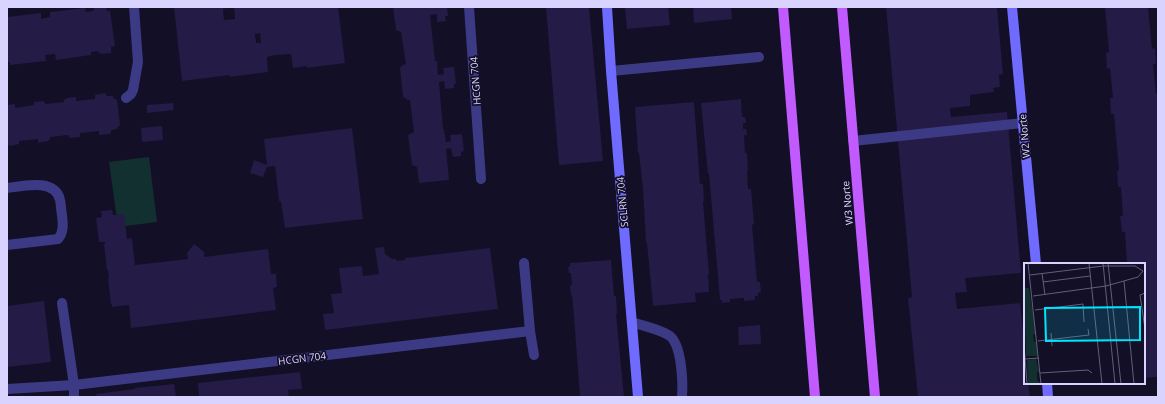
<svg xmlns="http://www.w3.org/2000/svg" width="1165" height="404" font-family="'Open Sans',sans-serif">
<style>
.green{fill:#12302f}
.building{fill:#241b47;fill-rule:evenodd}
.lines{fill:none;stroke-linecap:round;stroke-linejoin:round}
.lane{stroke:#3d3a85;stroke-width:10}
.street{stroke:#3d3a85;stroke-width:10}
.secondary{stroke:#6f6bff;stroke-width:10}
.primary{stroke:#c25bff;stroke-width:10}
.labels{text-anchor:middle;stroke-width:3.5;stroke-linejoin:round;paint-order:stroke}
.street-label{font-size:10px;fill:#d9d4ff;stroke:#130f26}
.inset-road{fill:none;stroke:#625e7d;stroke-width:1}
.view{fill:#00e5ff;fill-opacity:0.15;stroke:#00e5ff;stroke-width:2}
.inset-edge{fill:none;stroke:#d9d4ff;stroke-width:2}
</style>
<rect width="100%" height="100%" fill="#130f26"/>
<!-- green -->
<path class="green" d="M149,157L157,222L118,227L109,162Z"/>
<!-- building -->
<g class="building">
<path d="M95,7H106L107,11H110L115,46L111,47V53L101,54L97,51L91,52V55L56,60L55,54L45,55L46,61L10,65V62H7V17L41,13V19L50,17V12L85,8L86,12L93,11Z"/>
<path d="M174,7H227V8L223,9L224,20L235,19L234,7H338L345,63L307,68V66L293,68L291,54L275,55L267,57L268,72L230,77V75L182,81ZM260,33L261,43H256L255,34Z"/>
<path d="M393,7H447L448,16H445L446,21L437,22V14L430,15L435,61H437L438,75L444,74L443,68L454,67L456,84H454V88L445,89L444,81L439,82L443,129H444L446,142L451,141L450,135L462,134L464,151L461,152V156L453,157L451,148L446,149L449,180L419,183L417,167L412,165L408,135L414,132L410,100H407V99L403,97L400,68L403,65L406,64L401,32L396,30Z"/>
<path d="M546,7H589L603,161L559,165Z"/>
<path d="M625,7H668L670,25L627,29Z"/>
<path d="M693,7H731L732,19L694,23Z"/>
<path d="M886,7H997L1003,74L999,75L1000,87L993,88L994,92L970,95V106L950,108L951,117L1007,112L1021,273L965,278L967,292L955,293L957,309L1020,303L1025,350V383H1028L1030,397H918L908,298L912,297Z"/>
<path d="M1105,7H1148L1152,49L1155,48L1156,64H1153L1156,94H1158V110H1157L1158,122V377L1144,378V264H1127L1125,232H1122L1120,216H1123L1121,187H1118L1117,171L1119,170L1114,114H1111L1110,98H1113L1110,68L1107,69L1106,53L1109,52Z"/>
<path d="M105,93L107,96H113V98L117,100L120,125L117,128V129L111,130V132L110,134L99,135V131L80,133V137L70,138L68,135L50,137V139L48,141L38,143V139L19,141V144L10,146L7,144V105L15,104V108L34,105V102L43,101L46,104L64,102V100L67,98L76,97V101L95,99V95Z"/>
<path d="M741,99L742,117H745L746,123H743V129H746L747,135H744L745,153H747L748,171H747L748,189H751L754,224L752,225L757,282H760L761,292L758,293V296H755V300L744,301V298L730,299V302L722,303V300H720L709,174H708L701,103Z"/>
<path d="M694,102L700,184H703L704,201L703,202L709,274H708L709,292L695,293L696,302H695L653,306L647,243H646L643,189L639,153H638L635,107Z"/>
<path d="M173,103L174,110L147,113V105Z"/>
<path d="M162,126L163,140L142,142L141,128Z"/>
<path d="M352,128L363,219L285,228L281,202L279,201L275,166L267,167L263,177L250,173L254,160L267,165L264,139Z"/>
<path d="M112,210L113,215L124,214L127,239L132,238L135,265L188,259L187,253L194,244L204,252V257L268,249L271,274H276L277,287L273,288L276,310L131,328L129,305L112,307V304H111L108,279H109L108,270H107L104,244H105V242H99L96,218L102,217L101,211Z"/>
<path d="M384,247L385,254L392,259H396L397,261L405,260V258L415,257L490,248L498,309L325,330L323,314L334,313L331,294L342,293L339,268L362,266L363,276L379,274L375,248Z"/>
<path d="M611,260L614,296H616L617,314H616L624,397H580L574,316L572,295L571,296L570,285H572L571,273H569L568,267H570V263Z"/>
<path d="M44,301L51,362L7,367V306Z"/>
<path d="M760,325L761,344L739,345L738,327Z"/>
<path d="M300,372L302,389L288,390L289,397H199L198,383Z"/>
<path d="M174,384L176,397H97L96,394L135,389V391V388Z"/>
</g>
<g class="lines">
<!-- lane -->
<g class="lane">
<path d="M611,71L759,57"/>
<path d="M126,98L131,94L133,90L138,62L134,7"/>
<path d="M853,141L1023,123"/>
<path d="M7,188C23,186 55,178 60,200C61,204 61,210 62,215C63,224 64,232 58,239L7,245"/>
<path d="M632,322C643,326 660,329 670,336C682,346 683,383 682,397"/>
</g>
<!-- street -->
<g class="street">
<path d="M469,7L481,179"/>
<path d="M62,303L74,385V397"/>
<path d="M530,331L534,355"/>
<path d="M7,389L74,385L530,331L524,263"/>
</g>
<!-- secondary -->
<g class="secondary">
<path d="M607,7L611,71L638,397"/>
<path d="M1012,7L1036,264"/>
<path d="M1047,383L1048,397"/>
</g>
<!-- primary -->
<g class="primary">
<path d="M783,7L815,397"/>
<path d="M842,7L875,397"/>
</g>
</g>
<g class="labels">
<!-- street labels -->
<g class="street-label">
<text transform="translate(475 81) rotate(-94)" y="4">HCGN 704</text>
<text transform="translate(1024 136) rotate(-95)" y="4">W2 Norte</text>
<text transform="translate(622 202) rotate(-95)" y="4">SCLRN 704</text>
<text transform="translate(847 203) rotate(-95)" y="4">W3 Norte</text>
<text transform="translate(302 358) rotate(-7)" y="4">HCGN 704</text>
</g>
</g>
<!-- overview -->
<g transform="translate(1024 263)">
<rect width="121" height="121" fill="#130f26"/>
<path d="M0,25H5L12,71L9,72L10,79H12L14,93H2ZM12,96L15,109H13V117L16,120L4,121L3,97Z" fill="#12302f"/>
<path class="inset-road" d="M4,0L17,121M65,0L78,121M79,0L91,121M84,0L97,121M18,10L21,32M6,12L79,3H111L119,8M100,18L110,121M19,19L66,13M121,30L116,32L121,66M9,33L82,23L114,14L119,8M11,47L59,41L60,59M27,70L28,83M14,78L65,72L64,66M0,81L3,121M1,96L15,95M16,110L64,107L68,110"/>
<path class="view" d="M116,44V77L22,78L21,45Z"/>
<rect width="121" height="121" class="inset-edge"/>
</g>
<!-- border -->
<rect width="1165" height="404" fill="none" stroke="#d9d4ff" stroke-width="16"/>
</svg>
